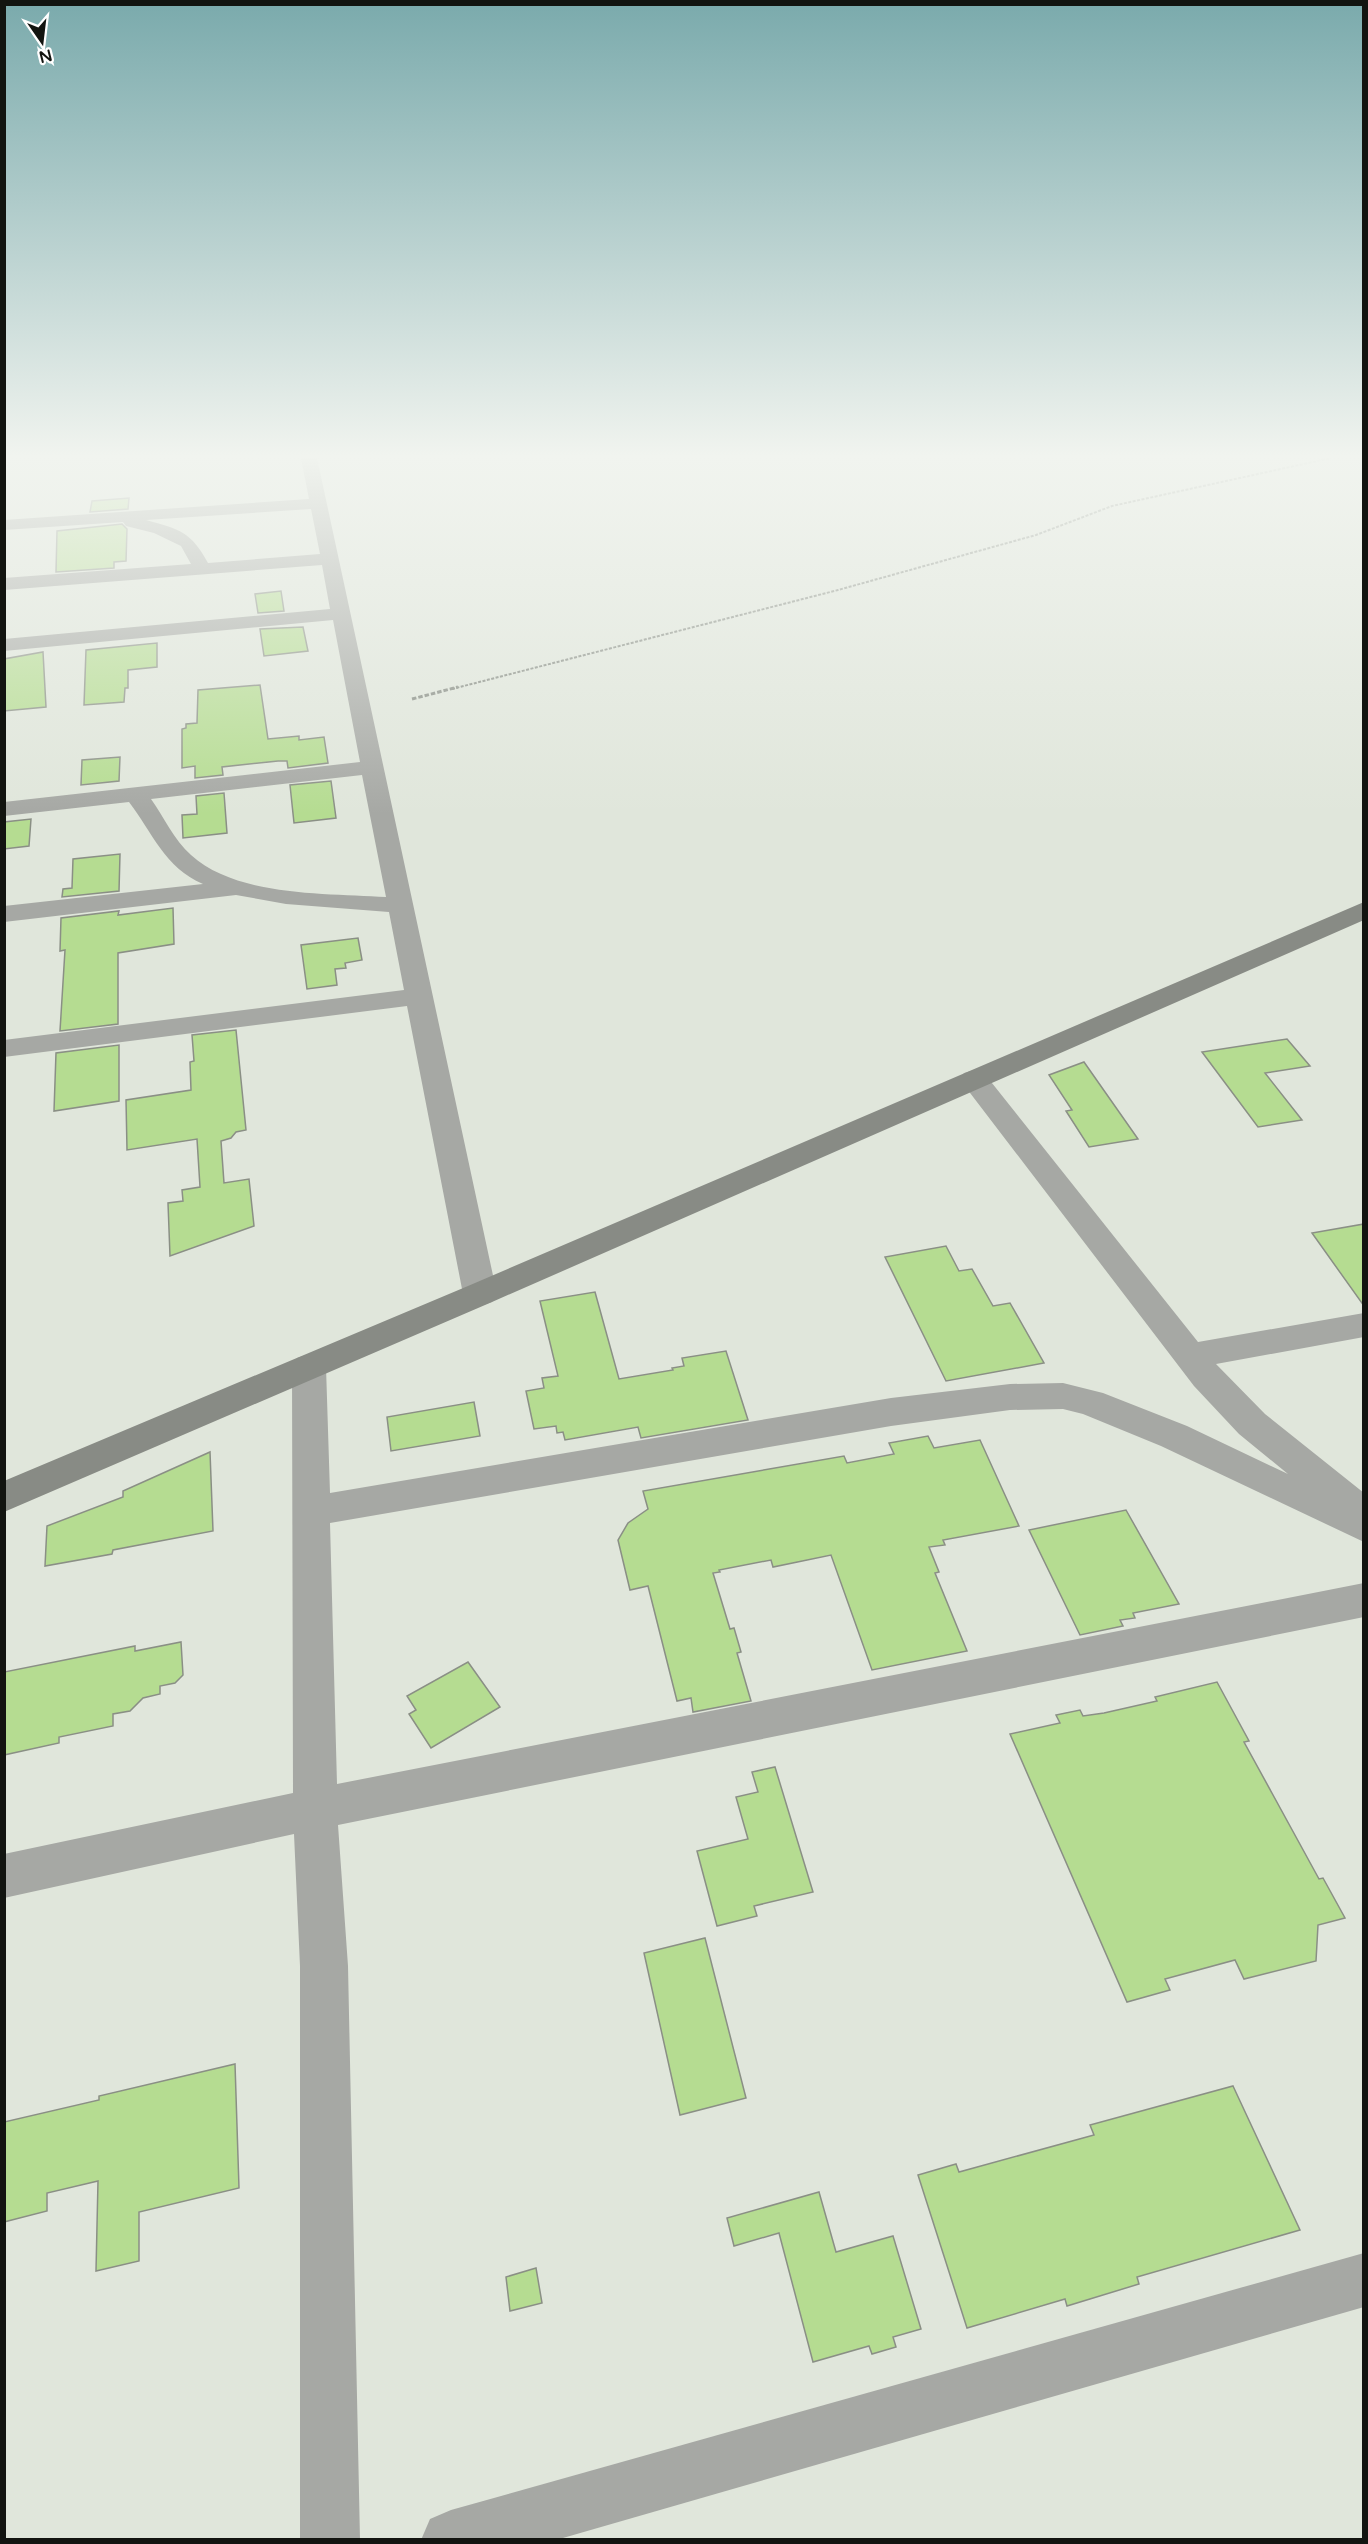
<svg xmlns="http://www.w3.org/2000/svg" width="1368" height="2544" font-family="'Varela Round',sans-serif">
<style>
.building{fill:#b5dc91;stroke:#8a8f85;stroke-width:1.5}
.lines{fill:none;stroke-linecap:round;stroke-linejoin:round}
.path-far1{stroke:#848981;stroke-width:2;stroke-dasharray:3 1.5;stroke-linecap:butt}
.path{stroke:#848981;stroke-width:3;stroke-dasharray:4.5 2;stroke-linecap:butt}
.street{fill:#a6a8a4;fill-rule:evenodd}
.secondary{fill:#888b85;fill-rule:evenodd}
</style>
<rect width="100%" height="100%" fill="#e0e6db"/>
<!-- building -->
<g class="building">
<path d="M129,498L128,509L90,512L92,501Z"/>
<path d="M122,524L127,529L126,561L114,562V568L56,572L57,531Z"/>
<path d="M281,591L284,611L258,613L255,594Z"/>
<path d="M303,627L308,651L264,656L260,629Z"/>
<path d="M157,643V667L128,670V688H125L124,702L84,705L86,650Z"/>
<path d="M43,652L46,707L4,711V659Z"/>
<path d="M260,685L268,739L299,736V740L324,737L328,763L288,768L287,761H278L222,767L223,775L195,778V766L182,768V729L186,728V724L197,723L198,690Z"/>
<path d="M120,757L119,781L81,785L82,760Z"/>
<path d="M331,781L336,818L294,823L290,785Z"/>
<path d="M224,793L227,833L183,838L182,815L197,814L196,796Z"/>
<path d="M31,819L29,846L4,849V822Z"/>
<path d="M120,854L119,891L62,897L63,889L72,888L73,859Z"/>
<path d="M173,908L174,944L118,953V1024L60,1031L65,950L60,951L61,918L119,911L118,915Z"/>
<path d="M358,938L362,960L345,963L346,968L335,969L337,985L307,989L301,945Z"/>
<path d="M236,1030L246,1130L236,1132L231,1138L221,1141L224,1183L249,1179L254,1226L170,1256L168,1203L183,1201L182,1190L200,1187L197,1139L127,1150L126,1100L191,1090L190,1062L194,1061L192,1035Z"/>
<path d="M1287,1039L1310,1066L1265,1073L1302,1120L1258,1127L1202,1052Z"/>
<path d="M119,1045V1101L54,1111L56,1053Z"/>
<path d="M1084,1062L1138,1139L1089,1147L1066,1111L1072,1110L1049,1075Z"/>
<path d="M1364,1224V1306L1312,1233Z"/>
<path d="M946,1246L959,1271L972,1269L993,1306L1010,1303L1044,1363L946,1381L885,1257Z"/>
<path d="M595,1292L619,1379L673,1370L672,1368L684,1366L682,1358L726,1351L748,1420L641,1438L638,1427L565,1440L563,1432L557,1433L556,1426L534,1429L526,1391L544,1388L542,1378L558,1376L540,1301Z"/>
<path d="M474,1402L480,1436L391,1451L387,1417Z"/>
<path d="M928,1436L934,1448L980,1440L1019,1526L943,1540L945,1545L929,1547L939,1572L935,1573L967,1651L872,1670L831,1555L773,1567L771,1560L719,1570L720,1572L713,1573L730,1629L734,1628L741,1652L737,1653L751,1701L693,1712L691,1698L677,1701L648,1586L630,1590L618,1540L628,1523L648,1509L643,1491L844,1456L847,1463L894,1454L889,1443Z"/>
<path d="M210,1452L213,1531L113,1550L112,1554L45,1566L47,1526L123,1497V1491Z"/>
<path d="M1126,1510L1179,1604L1133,1613L1135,1618L1120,1620L1123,1626L1080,1635L1029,1530Z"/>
<path d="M181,1642L183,1675L175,1683L160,1686V1694L143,1698L130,1711L113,1714V1726L59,1737V1743L4,1755V1672L135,1646V1651Z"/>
<path d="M468,1662L500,1707L431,1748L409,1714L416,1710L407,1696Z"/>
<path d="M1217,1682L1249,1741L1244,1742L1319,1879L1323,1878L1345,1918L1318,1925L1316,1961L1244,1979L1235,1960L1165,1979L1170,1990L1127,2002L1010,1734L1060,1723L1056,1715L1080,1710L1083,1716L1104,1713L1157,1701L1155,1697Z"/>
<path d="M775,1767L813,1892L754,1906L757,1916L717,1926L697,1851L748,1839L736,1797L758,1792L752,1772Z"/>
<path d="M705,1938L746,2098L680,2115L644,1953Z"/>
<path d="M235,2064L239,2188L139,2212V2261L96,2271L98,2181L47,2193V2211L4,2222V2122L99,2100V2096Z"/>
<path d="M1233,2086L1300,2230L1137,2277L1139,2284L1067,2306L1065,2299L967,2328L918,2175L956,2164L959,2172L1094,2135L1090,2125Z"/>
<path d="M819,2192L836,2252L893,2236L921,2329L893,2337L896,2347L872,2354L869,2346L813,2362L779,2233L734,2246L727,2218Z"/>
<path d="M536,2268L542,2303L510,2311L506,2277Z"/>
</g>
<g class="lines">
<!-- path-far1 -->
<path class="path-far1" d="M452,689L838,590L1036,535L1112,506L1331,458"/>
<!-- path -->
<path class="path" d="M412,699L458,687"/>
<!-- street -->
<g class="street">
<path d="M301,458H317L497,1294L492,1302L480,1306L468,1302L463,1294L407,1006L4,1057V1040L404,990L389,912L286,904L236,895L4,922V906L203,884C165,868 152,832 129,802L4,816V802L360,762L333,620L4,651V639L330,609L322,565L4,590V578L191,564L181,546L154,533L126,526L123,522L4,530V520L309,499ZM311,509L320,554L208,563C191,532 180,529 146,520ZM362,775L386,897C327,893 237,897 191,855C174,840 164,817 151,799Z"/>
<path d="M974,1070L984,1073L1198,1342L1364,1313V1337L1216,1364L1265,1414L1364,1493V1542L1161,1446L1083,1414L1063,1409L1010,1410L891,1426L330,1523L337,1784L1364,1583V1617L338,1825L348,1966L360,2540H300V1966L294,1834L4,1898V1854L293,1793L292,1367L297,1358L309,1354L321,1358L326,1367L330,1493L891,1398L1010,1384L1063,1383L1103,1393L1187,1426L1288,1474L1239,1434L1194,1386L964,1085L960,1079L964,1073Z"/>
<path d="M1364,2253V2307L556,2540H421L430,2519L451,2510Z"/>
</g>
<!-- secondary -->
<path class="secondary" d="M1364,902V920L492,1302L4,1512V1481L468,1286Z"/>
</g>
<!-- sky -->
<linearGradient id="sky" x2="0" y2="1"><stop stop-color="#7aaaac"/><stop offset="0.56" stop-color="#f1f4ef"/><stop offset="1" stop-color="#f1f4ef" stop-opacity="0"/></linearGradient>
<rect width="1368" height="814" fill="url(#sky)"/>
<!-- border -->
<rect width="1368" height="2544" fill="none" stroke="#121410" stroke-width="12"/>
<!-- north arrow -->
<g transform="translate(42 42) rotate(166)" stroke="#ffffff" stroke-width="4.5" paint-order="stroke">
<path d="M0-4.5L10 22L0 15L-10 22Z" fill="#121410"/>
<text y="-9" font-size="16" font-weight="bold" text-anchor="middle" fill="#121410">N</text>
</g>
</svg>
